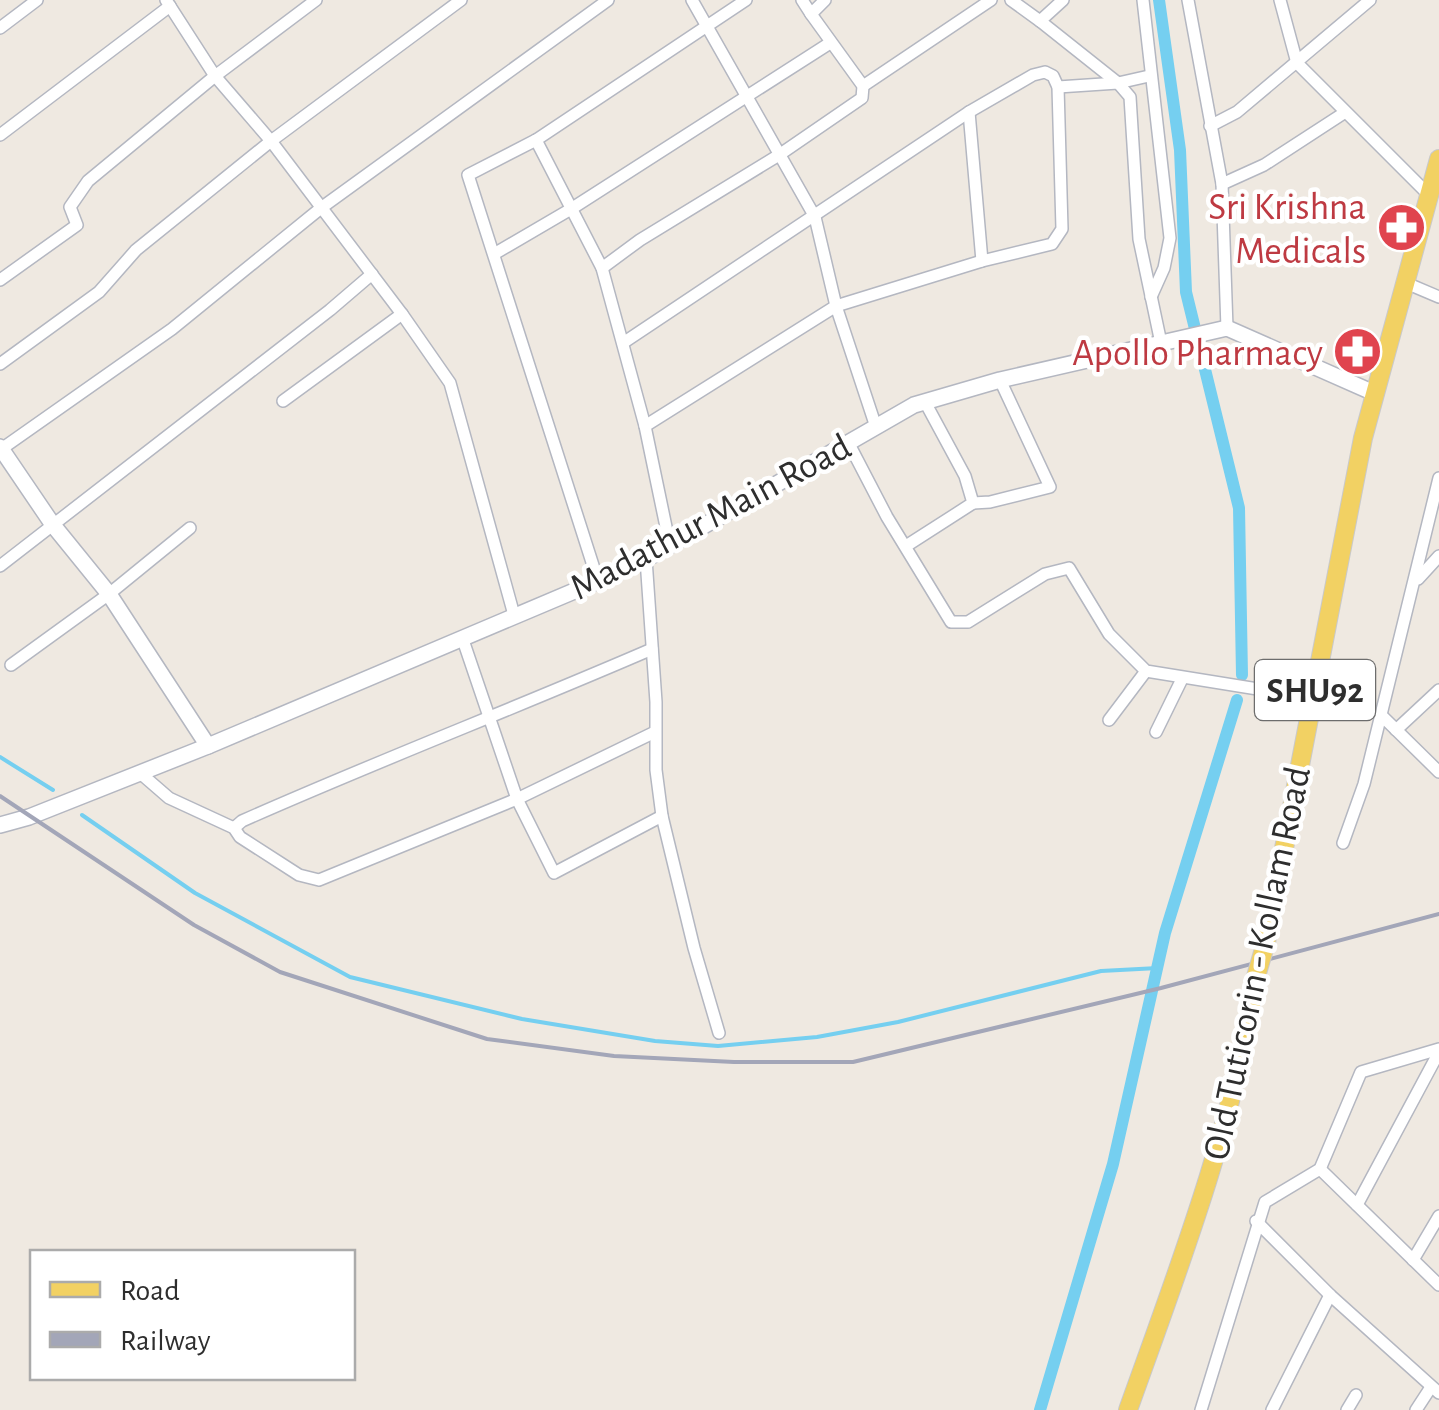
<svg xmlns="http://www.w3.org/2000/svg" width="1439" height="1410" font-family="'Alegreya Sans',sans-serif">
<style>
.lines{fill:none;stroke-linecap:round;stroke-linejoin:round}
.stream{stroke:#75cff0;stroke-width:4}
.canal{stroke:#75cff0;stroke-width:12}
.street-casing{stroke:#b4b7c1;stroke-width:14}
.secondary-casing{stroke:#b4b7c1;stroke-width:18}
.primary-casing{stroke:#c9c9c9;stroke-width:20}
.street{stroke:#fff;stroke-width:11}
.secondary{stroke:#fff;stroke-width:15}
.primary{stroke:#f2d163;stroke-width:18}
.rail{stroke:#a3a6b8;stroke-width:4}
.primary-bridge-casing{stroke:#c9c9c9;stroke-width:20;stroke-linecap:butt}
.primary-bridge{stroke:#f2d163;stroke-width:18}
.labels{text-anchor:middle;stroke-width:9;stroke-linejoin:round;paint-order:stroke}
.shield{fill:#fff;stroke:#6d6d6d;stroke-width:2.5}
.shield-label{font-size:35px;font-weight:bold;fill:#2e2e2e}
.health-label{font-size:38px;fill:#be3a42;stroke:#fff;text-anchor:end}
.street-label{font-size:38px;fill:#2e2e2e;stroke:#fff}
</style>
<rect width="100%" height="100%" fill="#efe9e1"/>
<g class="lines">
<!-- stream -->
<g class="stream">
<path d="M0,757L53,790"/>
<path d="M82,815L195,893L350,977L522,1019L655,1041L718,1046L817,1037L898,1022L1101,971L1158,968"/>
</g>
<!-- canal -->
<g class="canal">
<path d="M1159,0L1180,150L1186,292L1239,508L1242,675"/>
<path d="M1040,1410L1113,1164L1165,933L1237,700"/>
</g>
<defs>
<g id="street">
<path d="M166,0L215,76L271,141L402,314L450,383L514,615"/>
<path d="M692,0L815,217L836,306L876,427"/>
<path d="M802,0L811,14"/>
<path d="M1011,0L1040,21L1063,0"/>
<path d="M1143,0L1170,238L1164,268L1151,297"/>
<path d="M1188,0L1222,184L1227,328"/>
<path d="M1280,0L1297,63L1429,195"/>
<path d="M1040,21L1118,83L1130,97L1139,239L1161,343"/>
<path d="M0,28L37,0"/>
<path d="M863,86L991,0"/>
<path d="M1058,87L1118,83L1149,76"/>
<path d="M969,112L982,261"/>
<path d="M1210,126L1237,112L1370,0"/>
<path d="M0,135L170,6"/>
<path d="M536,140L602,268L645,426L670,546"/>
<path d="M1222,184L1264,165L1344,113"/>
<path d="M494,254L571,209L830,43"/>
<path d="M602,268L640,240L779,155L862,98L863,86L811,14L825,0"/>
<path d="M0,280L77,225L70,207L88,181L215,76L316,0"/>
<path d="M1406,283L1439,297"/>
<path d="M623,343L969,112L1033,75L1045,72L1053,76L1058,87L1062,229L1052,244L982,261L836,306L645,426"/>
<path d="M0,364L99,292L136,250L271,141L461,0"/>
<path d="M283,401L402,314"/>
<path d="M848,442L887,517L951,622H968L1045,574L1069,568L1109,634L1146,671L1270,691"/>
<path d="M0,450L172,329L321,208L608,0"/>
<path d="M973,503L990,502L1050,487L1000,380"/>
<path d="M906,546L973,503L965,476L925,402"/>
<path d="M646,559L656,702V770L662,816L694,948L719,1033"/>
<path d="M0,566L330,310L372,274"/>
<path d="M1418,579L1439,556"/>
<path d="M598,581L468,175L536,140L746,0"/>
<path d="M463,640L517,799L554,873L662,816"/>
<path d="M11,665L109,594L190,528"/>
<path d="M1381,715L1439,772"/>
<path d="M1109,720L1146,671"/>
<path d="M1396,730L1439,690"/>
<path d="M1156,732L1182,679"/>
<path d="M139,772L169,798L234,828L240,837L299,875L319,880L517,799L655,732"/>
<path d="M234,828L242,821C377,761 516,708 652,649"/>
<path d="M1343,843L1364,784L1439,478"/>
<path d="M1320,1169L1439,1285"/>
<path d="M1357,1205L1439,1052"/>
<path d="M1256,1221L1330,1295L1439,1393"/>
<path d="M1413,1260L1439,1216"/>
<path d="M1201,1410L1265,1202L1320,1169L1361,1072L1439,1049"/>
<path d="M1272,1410L1330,1295"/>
<path d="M1347,1410L1356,1395"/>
<path d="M1416,1410L1431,1387"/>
</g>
<g id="secondary">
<path d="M0,447L53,525L109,594L208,746"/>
<path d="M0,825L29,817L208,746L598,581L646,559L914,405L1000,380L1227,328L1374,393"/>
</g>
<g id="primary">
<path d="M1266,942L1363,438L1439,159"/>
<path d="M1128,1410C1178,1270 1233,1128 1255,980"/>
</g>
</defs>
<!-- street casing -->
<use href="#street" class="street-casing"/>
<!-- secondary casing -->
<use href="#secondary" class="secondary-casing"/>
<!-- primary casing -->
<use href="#primary" class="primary-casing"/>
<!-- street -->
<use href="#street" class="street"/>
<!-- secondary -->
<use href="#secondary" class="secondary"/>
<!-- primary -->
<use href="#primary" class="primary"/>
<!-- rail -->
<path class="rail" d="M0,796L194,925L280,972L487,1039L614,1056L734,1062H853L1161,988L1439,914"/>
<defs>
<path id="primary-bridge" d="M1255,980L1266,942"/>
</defs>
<!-- primary-bridge casing -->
<use href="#primary-bridge" class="primary-bridge-casing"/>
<!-- primary-bridge -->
<use href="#primary-bridge" class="primary-bridge"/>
</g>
<!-- icons -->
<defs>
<symbol id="pharmacy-disc" viewBox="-11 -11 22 22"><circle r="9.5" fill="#e0444e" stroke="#fff"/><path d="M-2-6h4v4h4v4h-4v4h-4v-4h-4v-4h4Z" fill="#fff"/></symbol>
</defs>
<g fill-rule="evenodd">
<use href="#pharmacy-disc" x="1374" y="200" width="55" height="55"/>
<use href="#pharmacy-disc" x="1330" y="324" width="55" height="55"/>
</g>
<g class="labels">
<!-- shield labels -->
<rect class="shield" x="1255" y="660" width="120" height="60" rx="8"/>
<g class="shield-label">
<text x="1315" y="702">SHU92</text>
</g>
<!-- health labels -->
<g class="health-label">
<text x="1366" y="219">Sri Krishna<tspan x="1366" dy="44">Medicals</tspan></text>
<text x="1323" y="365">Apollo Pharmacy</text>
</g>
<!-- street labels -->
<g class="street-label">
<text transform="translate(710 516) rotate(-28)" y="13">Madathur Main Road</text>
<text transform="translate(1256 963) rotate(-78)" y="13">Old Tuticorin - Kollam Road</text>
</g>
</g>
<!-- legend -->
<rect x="30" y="1250" width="325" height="130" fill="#ffffff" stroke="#ababab" stroke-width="2.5"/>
<rect x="50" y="1282" width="50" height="15" fill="#f2d163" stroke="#ababab" stroke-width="2.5"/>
<text x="120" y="1300" font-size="30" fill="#2e2e2e">Road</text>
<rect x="50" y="1332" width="50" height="15" fill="#a3a6b8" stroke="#ababab" stroke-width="2.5"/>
<text x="120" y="1350" font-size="30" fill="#2e2e2e">Railway</text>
</svg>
